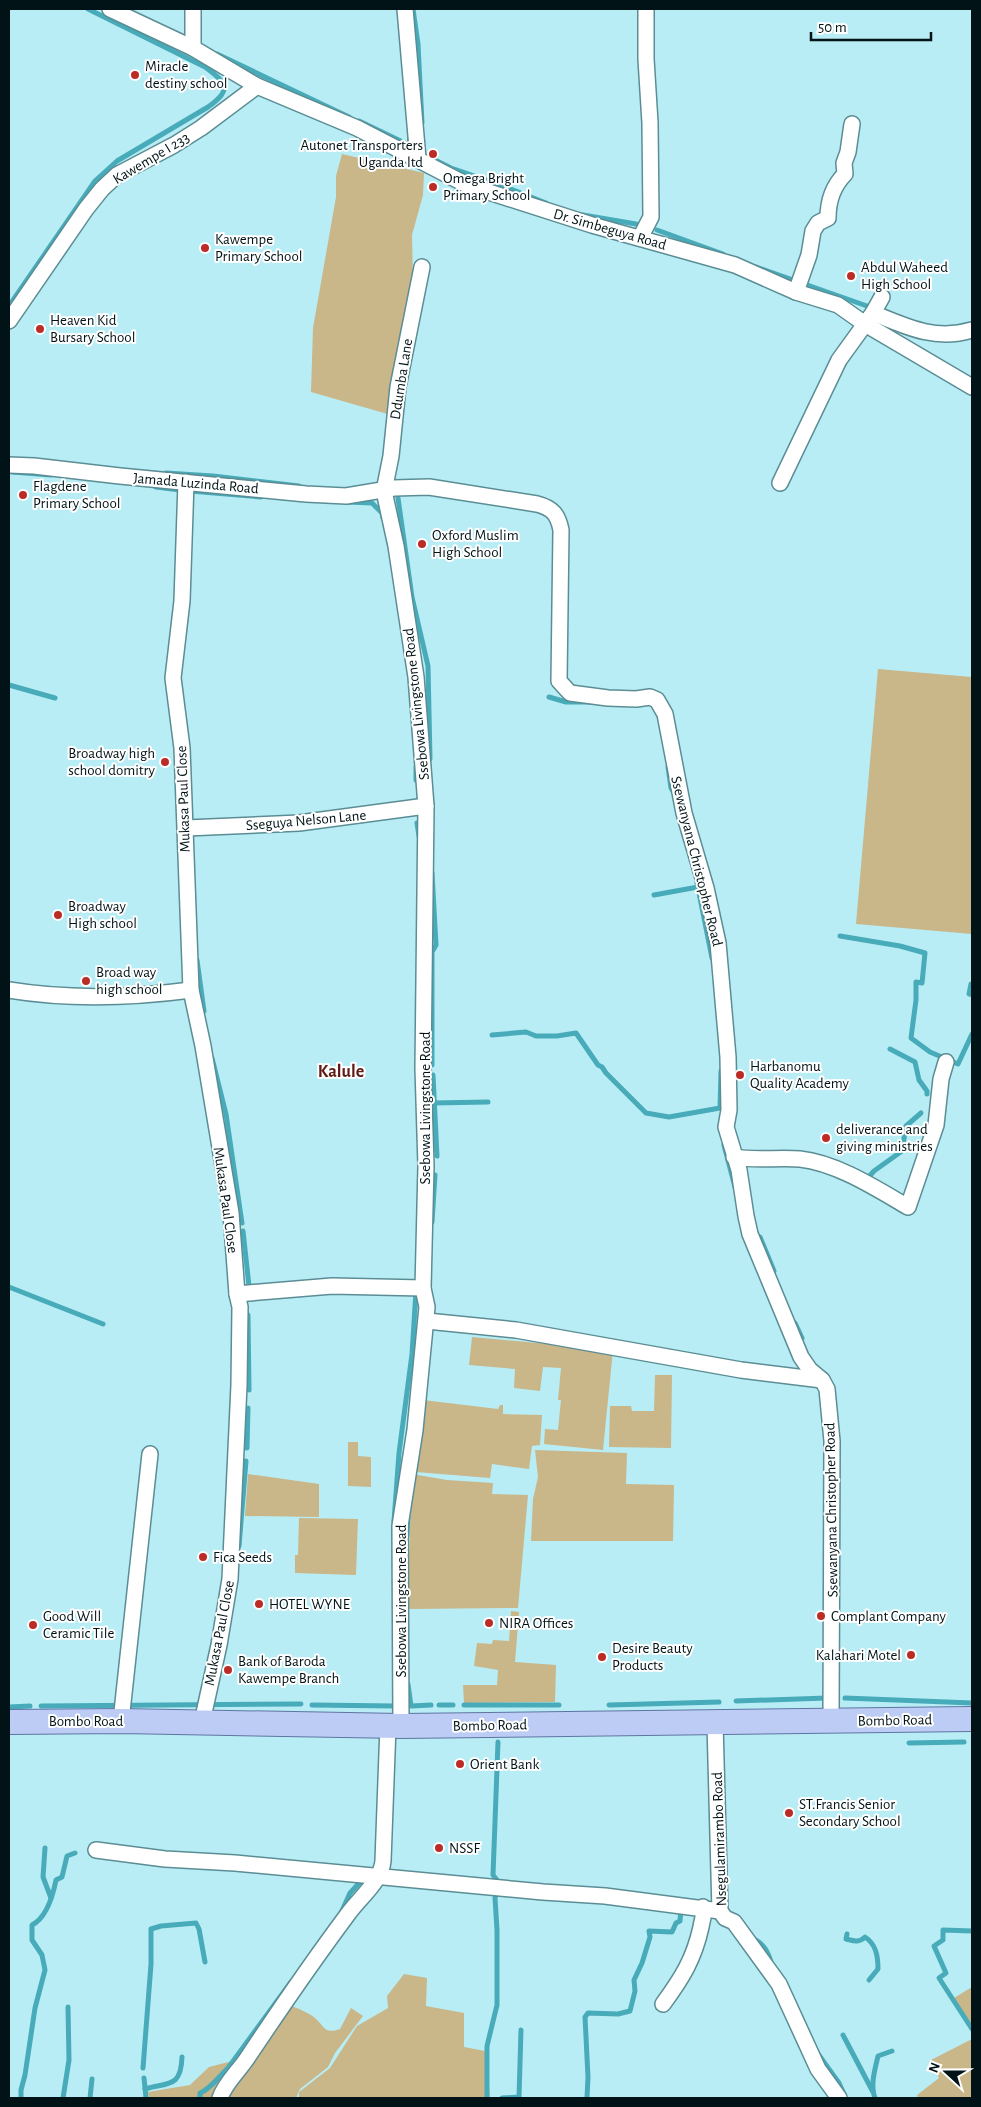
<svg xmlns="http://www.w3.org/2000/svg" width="981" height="2107" font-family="'Alegreya Sans',sans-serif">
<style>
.green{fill:#c9b689}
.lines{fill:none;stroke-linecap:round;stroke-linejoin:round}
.stream{stroke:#48abb9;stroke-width:5}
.street-casing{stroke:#5b8d94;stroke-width:18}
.primary-casing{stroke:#5e75a1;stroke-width:26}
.street{stroke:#fff;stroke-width:15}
.primary{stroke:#bcccf4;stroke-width:24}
.poi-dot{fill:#bb2c27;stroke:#fff;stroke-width:2}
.labels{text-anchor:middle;stroke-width:4;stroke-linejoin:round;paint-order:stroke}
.poi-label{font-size:15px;fill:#011316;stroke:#fff;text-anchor:start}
.street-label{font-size:15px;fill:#011316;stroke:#fff}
.quarter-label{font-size:18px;font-weight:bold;fill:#5f1a16;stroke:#fff}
</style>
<rect width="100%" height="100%" fill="#b9edf5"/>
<!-- green -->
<g class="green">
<path d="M342,154L424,173L423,195L412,235L413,280L391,415L311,392L313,328L336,197V176Z"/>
<path d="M878,669L972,677V934L856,924Z"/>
<path d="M472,1337L613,1350L603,1450L544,1444L545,1429L558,1430L561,1400H558L561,1368L543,1367L540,1391L514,1388L515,1369L469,1365Z"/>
<path d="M655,1375H672L671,1448L609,1447L610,1406H631L632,1411H654Z"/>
<path d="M423,1400L498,1409L500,1405H503V1414L542,1415L540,1445L532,1446L529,1469L492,1464L490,1478L416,1472Z"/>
<path d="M348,1442H358V1456L371,1457V1487L348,1486Z"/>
<path d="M535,1450L627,1453L626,1484L674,1485L673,1541H531L533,1499L538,1477Z"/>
<path d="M248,1474L319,1484V1517L245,1516Z"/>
<path d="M412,1474L447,1480L493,1483L492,1494L528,1495L518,1608L407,1609Z"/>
<path d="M299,1518L358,1519L356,1575L295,1573V1555H298Z"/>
<path d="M511,1611L519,1612L515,1662L556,1665L555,1702L464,1703L463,1685H497L498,1670L474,1666L477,1643L492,1644L493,1640L509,1641Z"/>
<path d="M404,1974L427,1978L426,2006L464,2013V2047L485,2051L490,2098H586H299V2092L330,2068L357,2026L388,2008L387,1996Z"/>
<path d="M972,1987V2026L954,1998Z"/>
<path d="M290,2005C298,2009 310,2013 316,2019C326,2028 324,2034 340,2029L351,2008L363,2016L335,2053L328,2067L300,2089L296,2098H149L148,2092L190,2085L209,2067L248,2057Z"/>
<path d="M972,2039V2098H918L917,2095L939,2078L929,2061Z"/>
</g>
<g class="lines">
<!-- stream -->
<g class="stream">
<path d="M413,9L418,44L422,123"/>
<path d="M217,54L349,117"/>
<path d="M359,121L409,145L410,136"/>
<path d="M435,160L451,168L498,184L546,203"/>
<path d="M583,215L636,224"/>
<path d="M657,230L723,254"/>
<path d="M756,267L867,306"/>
<path d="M9,306L95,181L117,161L208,107C233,89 227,83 205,67L88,9"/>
<path d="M12,472L51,475"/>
<path d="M166,473L213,476L299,486"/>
<path d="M156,487L180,490"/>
<path d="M190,491L261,497"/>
<path d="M398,498L412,597L428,666L430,759"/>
<path d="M347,502L372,503L382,513L383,518"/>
<path d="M9,685L55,698"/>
<path d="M549,697L566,702H591"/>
<path d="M416,767V780"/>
<path d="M668,767L671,788L674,793"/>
<path d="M417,823L419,836"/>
<path d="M697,883L712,958"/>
<path d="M654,895L698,887"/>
<path d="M840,936L900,946L925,953L922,983L916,982V1000L911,1038L930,1052L958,1064L972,1034"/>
<path d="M197,960L204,1011"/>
<path d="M971,984L969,994L972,995"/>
<path d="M492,1035L526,1032L536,1036H557L576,1033L598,1065L602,1067L606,1073L646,1113L669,1117L720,1108L721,1071"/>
<path d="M890,1049L915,1062L919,1080L927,1091V1094"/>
<path d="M212,1058L226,1114L242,1223"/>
<path d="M432,1065V952L436,945L432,873"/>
<path d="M433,1075L437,1156"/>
<path d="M433,1103L488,1102"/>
<path d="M724,1145L735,1187"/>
<path d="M865,1181L874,1171L902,1151L906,1126L921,1113"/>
<path d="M432,1222L435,1175"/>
<path d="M243,1231L249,1286"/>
<path d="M760,1237L774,1271"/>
<path d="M9,1287L103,1324"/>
<path d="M248,1315L249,1390"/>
<path d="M795,1323L802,1338"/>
<path d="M247,1448L248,1408"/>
<path d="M394,1521L399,1453L412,1354L416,1291"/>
<path d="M407,1536L408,1517"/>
<path d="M239,1546L246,1461"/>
<path d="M408,1684L411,1706L431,1705"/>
<path d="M845,1698L972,1703"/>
<path d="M736,1701L827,1698V1695"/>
<path d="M312,1705L395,1706V1702"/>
<path d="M439,1705H453"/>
<path d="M464,1705H559"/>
<path d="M609,1705L719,1702"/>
<path d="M41,1706L301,1704"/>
<path d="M9,1707L30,1706"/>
<path d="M498,1742L493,1875L500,1884"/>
<path d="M909,1743L964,1742"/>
<path d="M45,1848L43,1877L51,1898"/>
<path d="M341,1913L350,1893L363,1879"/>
<path d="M847,1934L846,1939C854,1941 859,1943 865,1937C876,1944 878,1956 878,1969L869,1980"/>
<path d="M750,1938C764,1942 769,1953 772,1966"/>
<path d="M972,2029L939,1978L946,1973L934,1946L943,1940V1930L972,1931"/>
<path d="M843,2035L873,2092"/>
<path d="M816,2051L839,2083L844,2094"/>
<path d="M143,2068L151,1964V1929L161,1926L196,1923L199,1929L205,1962"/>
<path d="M144,2078L146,2098"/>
<path d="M145,2089C167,2082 181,2089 182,2057"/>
<path d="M21,2098V2090L25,2075L35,2008L45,1970L42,1955L32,1940V1925C46,1918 53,1895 56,1880L62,1877L67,1856L75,1853"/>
<path d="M63,2098L69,2060L68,2007"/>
<path d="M90,2098L92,2079"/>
<path d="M200,2098V2093C212,2088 218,2077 228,2068L291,1982"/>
<path d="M487,2098V2046L497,2005V1930L495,1898L498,1889"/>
<path d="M502,2098L519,2097L521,2030"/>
<path d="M587,2098L588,2077L585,2017L588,2013L618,2014L630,2011L635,1991L634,1980L642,1963L650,1937L649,1931L672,1932L676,1923L680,1921L681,1908"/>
<path d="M875,2098C870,2085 875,2069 878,2056L892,2051"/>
</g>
<defs>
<g id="street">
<path d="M110,9L193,48L257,86L357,128L467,185L592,225L735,265L796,292L838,305L865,324L972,387"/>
<path d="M405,9L418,159"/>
<path d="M193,48V9"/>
<path d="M640,238L651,217L650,123L646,59V9"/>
<path d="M796,292L809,255L813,231L818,223L828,218C828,201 833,186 845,174L844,163L848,152L852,124"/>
<path d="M873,313L882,297"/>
<path d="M9,321L86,209L102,189L117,175L174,145L201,128L257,86"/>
<path d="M9,465L34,466L120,476L306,494L346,496L394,488L429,487L537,504C553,508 558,515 561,530L559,681L570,693L608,698L636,699L650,697L657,700L665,714L684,813L706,888L718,943L728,1057L729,1110L726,1127L739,1170L746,1216L750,1234L801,1357L810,1370L822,1380L827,1389L832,1441L831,1721"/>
<path d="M186,482L182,601L173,678L182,748L191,990L203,1046L231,1213L237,1294L240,1307L239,1385L230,1579L219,1645L202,1722"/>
<path d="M780,483L839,360L873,313C907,327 935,341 972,330"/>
<path d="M186,828L299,823L426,806"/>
<path d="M9,990C70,1000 130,998 191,990"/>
<path d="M734,1157C756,1161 778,1157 800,1159C837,1163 877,1189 908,1207L936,1125L941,1079L946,1062"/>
<path d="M237,1294L332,1286L423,1288"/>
<path d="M427,1321L516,1330L741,1370L822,1380"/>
<path d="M121,1721L150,1454"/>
<path d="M715,1723L720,1911L725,1918L734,1922L779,1984L818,2069L839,2098"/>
<path d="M401,1726L400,1526L415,1430L427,1307L423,1288L426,1166L423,1068L426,806L416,677L396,546L384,491L391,456L398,387L422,267"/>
<path d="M96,1850L165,1859L235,1863L543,1892L605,1896L720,1911"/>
<path d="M663,2004C682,1978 694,1959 701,1927C702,1920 705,1914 703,1907"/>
<path d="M220,2098C225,2083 239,2071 248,2057C280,2009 313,1961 348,1914C360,1897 381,1882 383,1861L388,1726"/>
</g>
<path id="primary" d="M9,1722L121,1721L401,1726L972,1719"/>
</defs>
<!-- street casing -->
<use href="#street" class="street-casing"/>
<!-- primary casing -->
<use href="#primary" class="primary-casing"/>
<!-- street -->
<use href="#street" class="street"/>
<!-- primary -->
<use href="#primary" class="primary"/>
</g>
<!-- markers -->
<g class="poi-dot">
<circle cx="135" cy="75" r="5"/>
<circle cx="433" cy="154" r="5"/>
<circle cx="433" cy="187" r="5"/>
<circle cx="205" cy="248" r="5"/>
<circle cx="851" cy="276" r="5"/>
<circle cx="40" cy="329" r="5"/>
<circle cx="23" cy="495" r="5"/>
<circle cx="422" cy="544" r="5"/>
<circle cx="165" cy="762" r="5"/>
<circle cx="58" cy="915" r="5"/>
<circle cx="86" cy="981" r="5"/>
<circle cx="740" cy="1075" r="5"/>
<circle cx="826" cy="1138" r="5"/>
<circle cx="203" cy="1557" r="5"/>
<circle cx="259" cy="1604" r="5"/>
<circle cx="821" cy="1616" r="5"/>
<circle cx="489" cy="1623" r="5"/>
<circle cx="33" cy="1625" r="5"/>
<circle cx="911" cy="1655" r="5"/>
<circle cx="602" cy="1657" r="5"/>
<circle cx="228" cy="1670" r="5"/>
<circle cx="460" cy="1764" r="5"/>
<circle cx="789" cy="1813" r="5"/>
<circle cx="439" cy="1848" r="5"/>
</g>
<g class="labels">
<!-- poi labels -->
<g class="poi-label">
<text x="145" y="71">Miracle<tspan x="145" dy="17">destiny school</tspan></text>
<text x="423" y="150" text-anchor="end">Autonet Transporters<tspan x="423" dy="17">Uganda ltd</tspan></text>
<text x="443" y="183">Omega Bright<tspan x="443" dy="17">Primary School</tspan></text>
<text x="215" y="244">Kawempe<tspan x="215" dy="17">Primary School</tspan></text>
<text x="861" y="272">Abdul Waheed<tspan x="861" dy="17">High School</tspan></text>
<text x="50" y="325">Heaven Kid<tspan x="50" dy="17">Bursary School</tspan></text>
<text x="33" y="491">Flagdene<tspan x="33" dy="17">Primary School</tspan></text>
<text x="432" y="540">Oxford Muslim<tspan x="432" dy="17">High School</tspan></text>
<text x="155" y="758" text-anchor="end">Broadway high<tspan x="155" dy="17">school domitry</tspan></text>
<text x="68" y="911">Broadway<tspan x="68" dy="17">High school</tspan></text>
<text x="96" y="977">Broad way<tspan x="96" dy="17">high school</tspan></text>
<text x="750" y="1071">Harbanomu<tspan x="750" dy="17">Quality Academy</tspan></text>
<text x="836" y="1134">deliverance and<tspan x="836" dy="17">giving ministries</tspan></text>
<text x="213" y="1562">Fica Seeds</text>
<text x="269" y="1609">HOTEL WYNE</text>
<text x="43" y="1621">Good Will<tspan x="43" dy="17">Ceramic Tile</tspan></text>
<text x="831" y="1621">Complant Company</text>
<text x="499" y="1628">NIRA Offices</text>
<text x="612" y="1653">Desire Beauty<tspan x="612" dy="17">Products</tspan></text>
<text x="901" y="1660" text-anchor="end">Kalahari Motel</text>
<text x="238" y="1666">Bank of Baroda<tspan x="238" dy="17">Kawempe Branch</tspan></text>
<text x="470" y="1769">Orient Bank</text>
<text x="799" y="1809">ST.Francis Senior<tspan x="799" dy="17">Secondary School</tspan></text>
<text x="449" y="1853">NSSF</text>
</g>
<!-- street labels -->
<g class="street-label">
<text transform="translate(151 158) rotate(-31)" y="5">Kawempe I 233</text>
<text transform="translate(610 229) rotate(16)" y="5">Dr. Simbeguya Road</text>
<text transform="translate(401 379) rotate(-81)" y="5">Ddumba Lane</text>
<text transform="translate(196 483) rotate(5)" y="5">Jamada Luzinda Road</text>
<text transform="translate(416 704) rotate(-96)" y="5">Ssebowa Livingstone Road</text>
<text transform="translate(183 799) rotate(-92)" y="5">Mukasa Paul Close</text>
<text transform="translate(306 820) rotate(-5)" y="5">Sseguya Nelson Lane</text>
<text transform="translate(697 861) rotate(76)" y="5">Ssewanyana Christopher Road</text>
<text transform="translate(425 1108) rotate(-90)" y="5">Ssebowa Livingstone Road</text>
<text transform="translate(226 1200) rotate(82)" y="5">Mukasa Paul Close</text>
<text transform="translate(831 1510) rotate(-91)" y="5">Ssewanyana Christopher Road</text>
<text transform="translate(401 1601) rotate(-90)" y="5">Ssebowa Livingstone Road</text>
<text transform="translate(219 1633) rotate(-79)" y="5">Mukasa Paul Close</text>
<text transform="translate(895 1720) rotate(-1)" y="5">Bombo Road</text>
<text x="86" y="1726">Bombo Road</text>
<text transform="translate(490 1725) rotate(-1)" y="5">Bombo Road</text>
<text transform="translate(719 1839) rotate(-92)" y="5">Nsegulamirambo Road</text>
</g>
<!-- quarter labels -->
<g class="quarter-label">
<text x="341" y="1077">Kalule</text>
</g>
</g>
<!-- border -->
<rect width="981" height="2107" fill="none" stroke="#011316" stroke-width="20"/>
<!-- north arrow -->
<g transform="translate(946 2072) rotate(291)" stroke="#ffffff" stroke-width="4" paint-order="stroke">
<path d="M0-4L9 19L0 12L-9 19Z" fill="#011316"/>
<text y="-8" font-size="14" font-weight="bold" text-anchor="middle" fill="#011316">N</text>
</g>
<!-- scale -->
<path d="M811 32v8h120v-8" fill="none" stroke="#011316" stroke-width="2.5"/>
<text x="818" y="32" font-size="15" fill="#011316" stroke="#ffffff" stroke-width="4" paint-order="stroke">50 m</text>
</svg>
